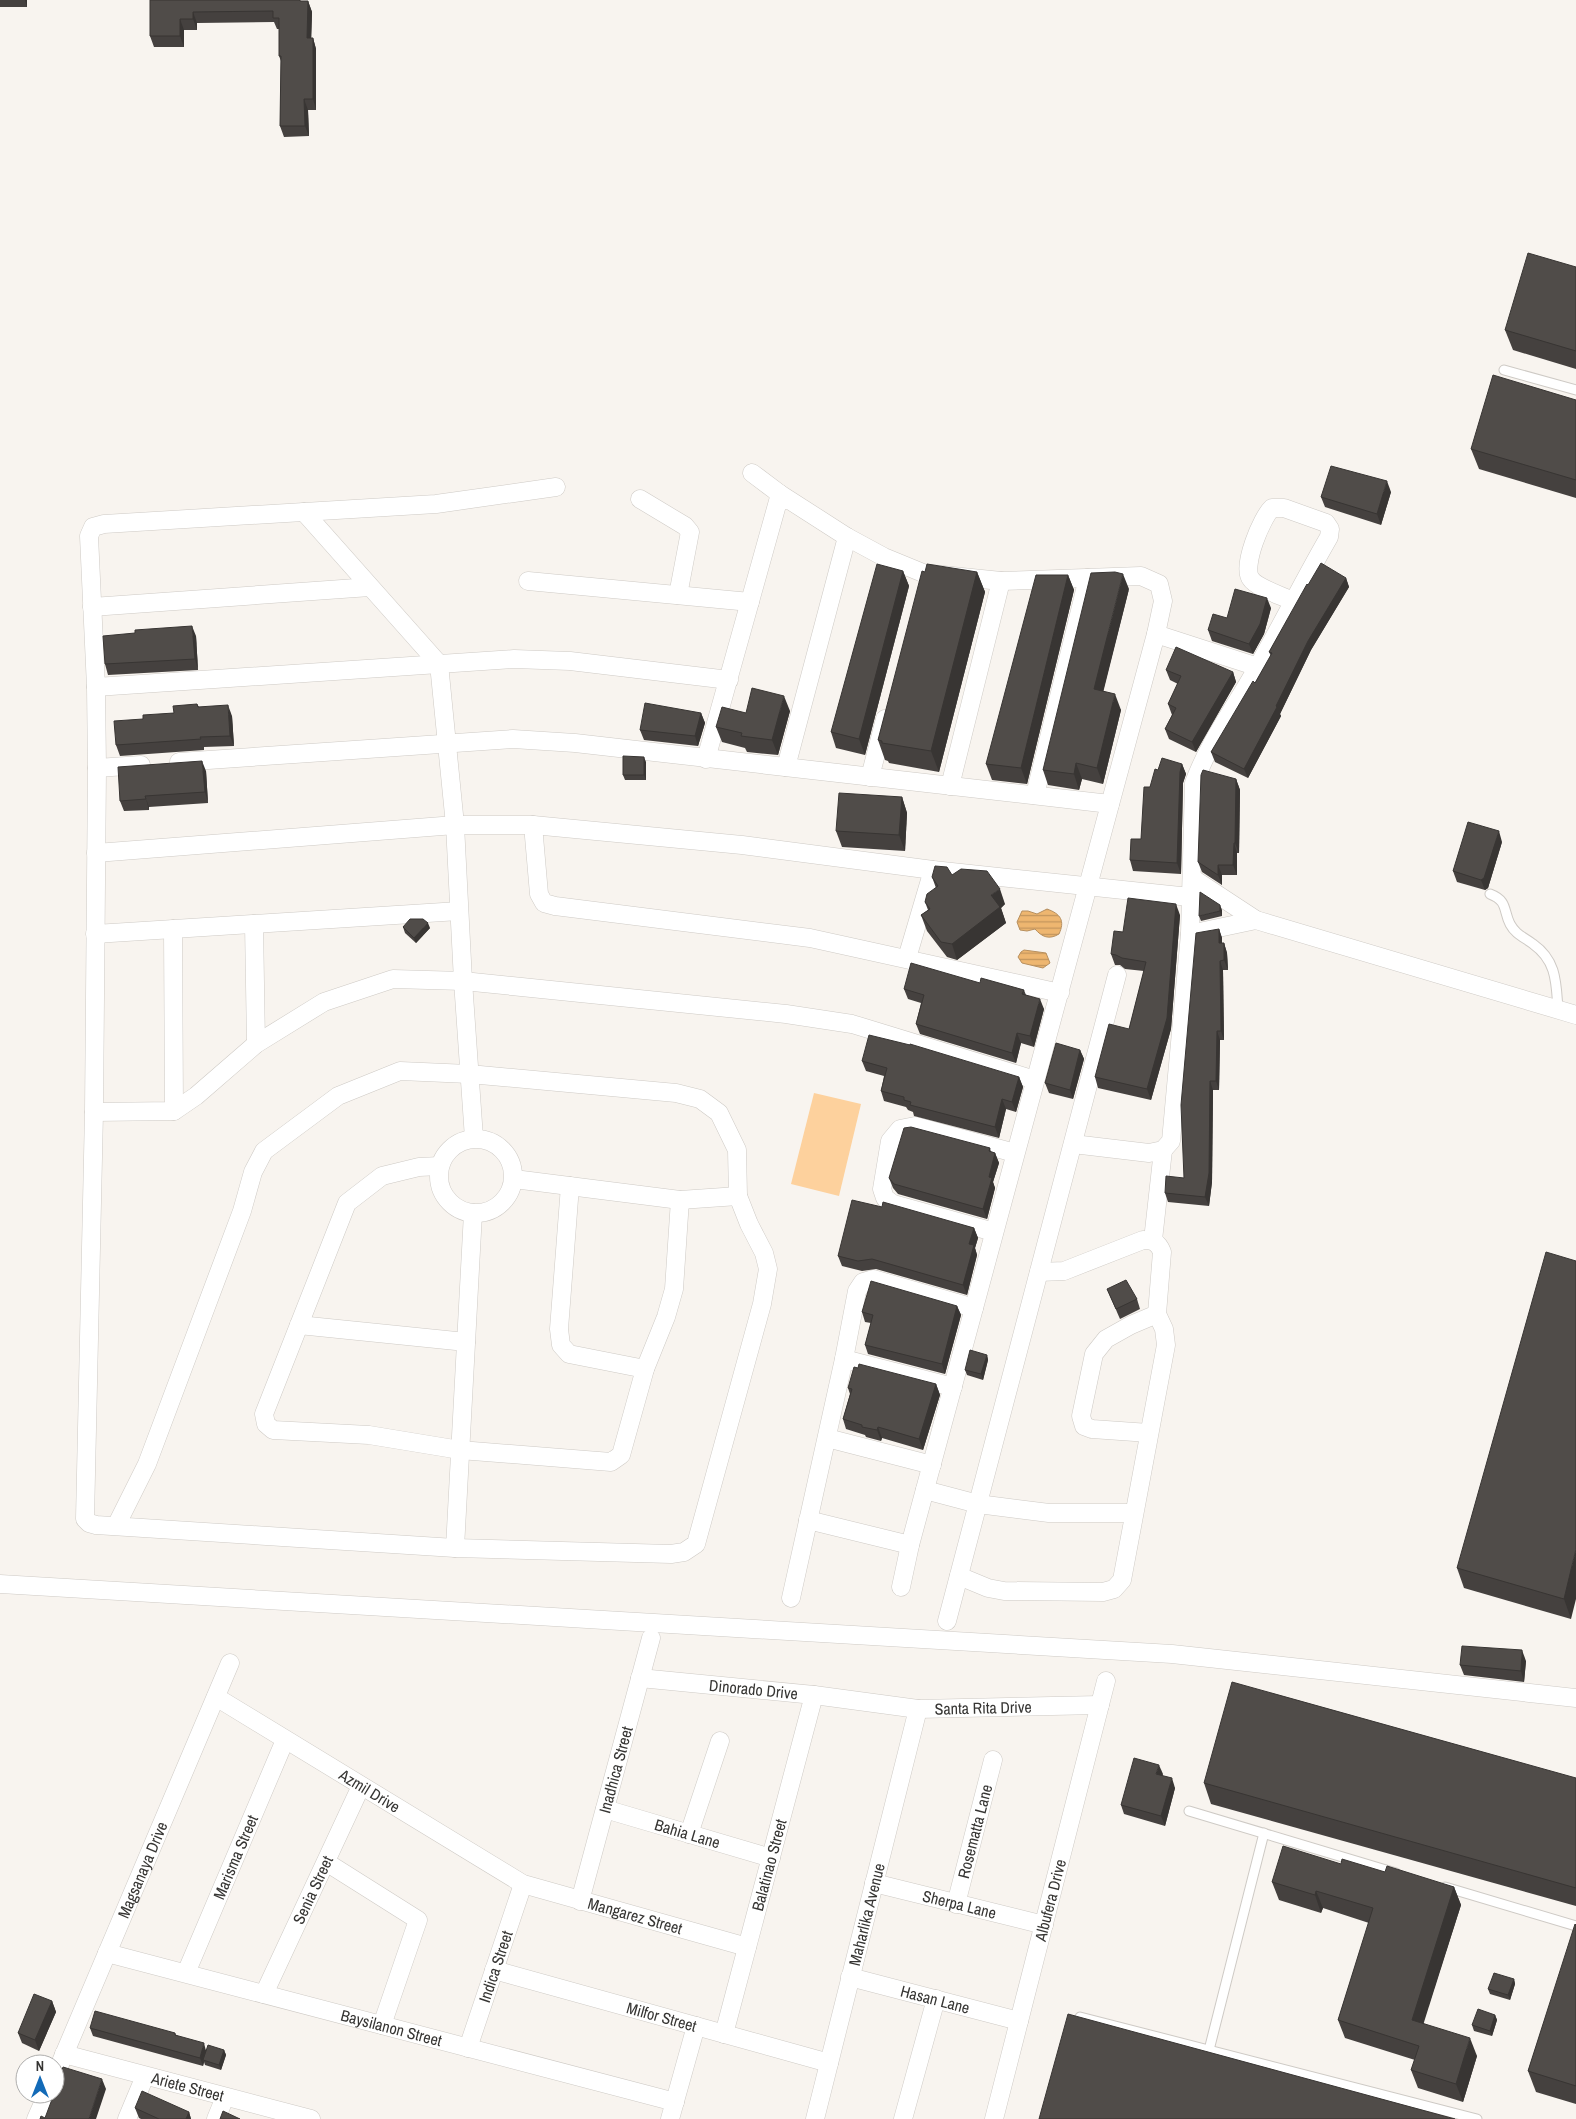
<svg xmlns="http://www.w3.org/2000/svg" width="1576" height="2119" font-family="'Archivo Narrow',sans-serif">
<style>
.green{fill:#fdd19d}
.water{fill:url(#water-rules);stroke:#b78f5e}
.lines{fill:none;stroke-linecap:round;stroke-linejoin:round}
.service-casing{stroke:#cecac5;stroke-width:11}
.minor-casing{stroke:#cecac5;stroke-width:19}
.service{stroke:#fff;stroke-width:9}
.minor{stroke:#fff;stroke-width:18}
.wall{fill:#45413f}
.shaded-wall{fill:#383533}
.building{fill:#504c49;stroke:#383533}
.labels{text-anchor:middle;stroke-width:5;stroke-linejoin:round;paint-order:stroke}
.street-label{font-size:16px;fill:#363533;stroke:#fff}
</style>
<defs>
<pattern id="water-rules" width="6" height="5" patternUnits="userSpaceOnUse" patternTransform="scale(1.25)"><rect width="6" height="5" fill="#eeb670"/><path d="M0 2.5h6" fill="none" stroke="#c2955d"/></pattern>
</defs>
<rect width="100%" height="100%" fill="#f8f4ef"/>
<!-- green -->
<path class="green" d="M814,1093L861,1104L839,1196L791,1184Z"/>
<!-- water -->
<g class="water">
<path d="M1047,909C1061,914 1065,921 1059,934C1049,940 1042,937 1035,929L1027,931L1020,930L1017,922L1022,911H1028L1037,914Z"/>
<path d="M1024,950L1046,953L1050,963L1043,968L1022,963L1018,957L1021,952Z"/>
</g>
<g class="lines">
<defs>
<g id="service">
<path d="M1504,370L1576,390"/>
<path d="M1490,894C1508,901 1503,910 1510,924C1516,935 1524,937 1533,944C1557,961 1556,983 1558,1009"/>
<path d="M1189,1811L1396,1873"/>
<path d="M1445,1887L1576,1926"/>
<path d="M1080,2017L1477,2119"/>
<path d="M1209,2050L1264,1833"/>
</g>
<g id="minor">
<path d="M752,473L780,494"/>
<path d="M640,499L685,526L690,532L678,595"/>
<path d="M304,512L439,664L455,825L463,981L474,1138"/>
<path d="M528,581L750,602"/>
<path d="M92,607L370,587"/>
<path d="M1156,634L1258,667"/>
<path d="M96,687L514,659L570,661L729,680"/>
<path d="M706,759L780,494L847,537L884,557L923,573L1001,581L1141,576L1159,584L1163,601L1156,634L910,1545L901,1587"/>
<path d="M179,762L513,739L575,743L1110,804"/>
<path d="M786,767L847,537"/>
<path d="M97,768L141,765"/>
<path d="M870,777L885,719"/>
<path d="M950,786L1001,581"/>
<path d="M1035,795L1088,578"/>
<path d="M533,825L539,894L544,903L555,906L810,938L1060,993"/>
<path d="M96,853L455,825H533L742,845L933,870L1190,897"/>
<path d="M1192,878L1256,920L1576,1015"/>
<path d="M254,924L256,1044"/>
<path d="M173,929L174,1111"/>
<path d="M95,934L459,911"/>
<path d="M1190,934L1256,920"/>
<path d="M907,958L933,870"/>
<path d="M94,1112L174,1111L196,1096L256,1044L324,1002L393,979L463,981L786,1014L852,1024L1035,1080"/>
<circle cx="476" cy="1176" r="37"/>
<path d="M1073,1144L1149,1153L1163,1150L1171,1141L1190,934L1194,783C1209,742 1236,706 1257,668C1282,625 1304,580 1329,537L1330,529L1326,523L1284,508H1272C1262,517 1241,567 1251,579C1256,587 1282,596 1292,601"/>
<path d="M440,1166L419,1167L382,1176L347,1203L264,1414L266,1424L273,1430L369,1435L460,1450L611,1462L621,1455L645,1369L666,1317L674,1289L680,1200"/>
<path d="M514,1179L680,1200L738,1196"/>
<path d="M570,1186L559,1329L561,1345L569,1354L645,1369"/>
<path d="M994,1232L893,1204L885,1198L882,1189L890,1141L900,1129L915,1126L1015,1153"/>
<path d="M1153,1240L1163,1150"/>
<path d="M299,1325L466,1342"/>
<path d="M844,1359L953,1387"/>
<path d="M1149,1433L1092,1429L1084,1426L1081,1416L1094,1354L1106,1339L1131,1325L1157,1314"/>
<path d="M827,1438L932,1465"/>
<path d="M925,1490L978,1504L1049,1513H1133"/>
<path d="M808,1520L910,1545"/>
<path d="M116,1526L147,1464L242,1211L253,1172L264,1151L338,1096L400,1071L469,1074L676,1093L700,1099L719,1113L737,1150L738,1196L749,1224L764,1253L768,1269L762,1304L696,1544L684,1552L671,1554L455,1548L96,1525L89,1523L85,1519L94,1112L97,768L96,687L89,536L93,527L104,524L436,504L556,487"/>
<path d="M455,1548L473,1213"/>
<path d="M959,1576L988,1588L1004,1591L1103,1592L1114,1589L1122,1580L1166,1345L1164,1329L1157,1314L1162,1252C1158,1242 1153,1240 1143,1240L1064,1271L1039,1272"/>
<path d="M0,1584L1172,1654L1576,1698"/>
<path d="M791,1598L844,1359L857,1291L863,1282L873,1279L974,1308"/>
<path d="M947,1621L1117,975"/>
<path id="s1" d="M640,1678L814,1695L918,1709L1100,1705"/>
<path id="s2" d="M216,1697L523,1884L747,1947"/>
<path id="s3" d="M605,1809L771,1858"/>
<path d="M689,1834L720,1741"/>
<path d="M326,1862L418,1920L382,2025"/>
<path id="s4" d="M874,1883L1044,1925"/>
<path id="s5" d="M580,1901L651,1638"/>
<path id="s6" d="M956,1904L993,1760"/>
<path id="s7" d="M107,1953L675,2102"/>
<path id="s8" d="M494,1970L829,2063"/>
<path id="s9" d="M186,1973L285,1740"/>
<path id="s10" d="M850,1977L1019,2021"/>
<path id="s11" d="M264,1994L361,1786"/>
<path id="s12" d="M724,2034L814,1695"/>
<path id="s13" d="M468,2048L523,1884"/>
<path id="s14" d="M64,2054L311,2119"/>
<path id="s15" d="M55,2076L230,1663"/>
<path d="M36,2119L47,2094"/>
<path d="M127,2119L145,2076"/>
<path d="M216,2119L225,2097"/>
<path d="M670,2119L696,2026"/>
<path id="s16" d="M815,2119L918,1709"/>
<path d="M903,2119L936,1999"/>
<path id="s17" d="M994,2119L1106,1681"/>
</g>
</defs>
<!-- service casing -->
<use href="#service" class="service-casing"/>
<!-- minor casing -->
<use href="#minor" class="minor-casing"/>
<!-- service -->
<use href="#service" class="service"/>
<!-- minor -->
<use href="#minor" class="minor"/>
</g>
<!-- wall -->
<g class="wall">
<rect x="0" y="0" width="27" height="7"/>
<path d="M150,0L308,1L312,12L311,38H313L316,49V110H308L309,136L284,137L280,126L281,61L279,56V29H277L274,22L197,23V30H184V47H154L150,36Z"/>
<path d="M1576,267V369L1513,350L1505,330Z"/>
<path d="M1576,400V498L1479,469L1471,449Z"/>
<path d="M1391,492L1381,525L1325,507L1321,497Z"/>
<path d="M903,571L909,586L865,755L836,748L831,732Z"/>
<path d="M925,572H977L985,592L939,772L889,763L888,761L885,760L878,740Z"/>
<path d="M1068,575L1074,590L1027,784L992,780L986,764Z"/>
<path d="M1346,578L1349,587L1311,650L1280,714L1281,716L1248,778L1215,762L1211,752L1255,683L1271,656L1269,652L1308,585Z"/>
<path d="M1129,589L1103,691L1121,710L1103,784L1082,779L1079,790L1048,785L1043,770Z"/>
<path d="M1271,608L1264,634L1253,654L1212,641L1208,630L1227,618Z"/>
<path d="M135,633L196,636L198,670L108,675L105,664Z"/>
<path d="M1166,670L1233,672L1236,682L1196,752L1169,739L1165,729L1172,715L1168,704L1178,684L1170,680Z"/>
<path d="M197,704L199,707L232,716L234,746L204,747V750L120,756L116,745L143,719L174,713Z"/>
<path d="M790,711L778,755L747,752L745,748L722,742L716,727L746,713Z"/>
<path d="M701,713L705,723L698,746L644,740L640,730Z"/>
<path d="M646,762V780H625L623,775Z"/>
<path d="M1182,764L1186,774L1183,783L1181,874L1133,871L1130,860L1141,839L1150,787L1158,770Z"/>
<path d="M206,771L208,803L149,807V810L124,811L120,801Z"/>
<path d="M1236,779L1240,790L1239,853H1237V875H1222V885L1202,872L1198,862Z"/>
<path d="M902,797L907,813L905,851L842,847L836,831Z"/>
<path d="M1502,842L1488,888L1485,890L1457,882L1453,871Z"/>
<path d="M952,875L1005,904L1001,908L1006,923L957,960L947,957L927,931L921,915L928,910L925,902L936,888L932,877Z"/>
<path d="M1222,910V916L1201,921L1199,916Z"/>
<path d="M1180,915L1171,1029L1151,1100L1098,1088L1095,1077L1129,1029L1144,971L1125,969L1120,965H1115L1111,954L1123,932Z"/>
<path d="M403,927L430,928L416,943L405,933Z"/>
<path d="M1219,929L1222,938V943H1224L1227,953L1228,970H1223L1224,1040H1220L1219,1090H1213L1212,1182L1209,1206L1168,1202L1165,1193L1184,1178Z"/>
<path d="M980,983L1024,990L1026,995L1044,1009L1034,1047L1021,1043L1016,1063L920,1034L916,1024L921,1003L908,999L904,989Z"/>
<path d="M1080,1050L1084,1059L1073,1099L1049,1093L1045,1083Z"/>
<path d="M862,1061L1019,1077L1023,1087L1016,1112L1006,1109L999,1138L914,1116L913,1112L908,1110L906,1107L884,1101L881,1091L884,1076L866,1071Z"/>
<path d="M990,1148L991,1152L995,1153L999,1163L993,1182L995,1188L987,1219L898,1194L893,1188L889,1178Z"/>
<path d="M882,1207L974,1228L978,1238L975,1248L977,1255L967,1295L876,1269L862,1271L842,1266L838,1256Z"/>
<path d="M1576,1261L1571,1619L1464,1588L1457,1568Z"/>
<path d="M1107,1289L1137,1299L1140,1309L1120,1319Z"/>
<path d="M957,1306L961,1315L945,1374L868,1354L865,1345L871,1323L865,1322L862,1312Z"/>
<path d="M987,1355L988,1360L983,1380L967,1375L965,1370Z"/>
<path d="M936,1384L940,1395L923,1450L882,1438L881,1441L866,1437L865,1435L846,1429L843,1419L850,1394L848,1388Z"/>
<path d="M1526,1661L1524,1682L1464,1675L1460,1665Z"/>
<path d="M1163,1774L1162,1776L1175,1788L1165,1826L1124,1814L1121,1805Z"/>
<path d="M1576,1778V1906L1211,1804L1204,1783Z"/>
<path d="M1341,1864L1385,1872L1454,1887L1461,1905L1423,2023L1477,2056L1463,2102L1418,2088L1411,2070L1415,2060L1345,2038L1338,2020L1369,1923L1323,1908L1321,1913L1279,1900L1272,1882Z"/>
<path d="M1576,1925V2104L1536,2092L1528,2071Z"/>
<path d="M1514,1979L1515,1984L1510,2000L1490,1994L1488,1989Z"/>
<path d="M52,2001L56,2012L39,2051L22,2043L18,2033Z"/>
<path d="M1495,2015L1497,2020L1492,2036L1474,2031L1472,2025Z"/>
<path d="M90,2028L175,2033L176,2035L206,2050H224L226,2055L221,2070L205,2065L204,2062L203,2066L93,2036Z"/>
<path d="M135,2108L189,2112L191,2119H141L139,2118Z"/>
</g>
<!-- shaded-wall -->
<g class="shaded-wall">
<path d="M25,0H27V7Z"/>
<path d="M308,1L312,12L311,49L307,38Z"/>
<path d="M193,12L197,23V30L193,19Z"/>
<path d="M180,19L184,30V47L180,36Z"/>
<path d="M313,38L316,49V110L313,99Z"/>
<path d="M304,99L308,110L309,136L305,126Z"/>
<path d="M1387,481L1391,492L1381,525L1377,514Z"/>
<path d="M903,571L909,586L865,755L859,739Z"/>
<path d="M977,572L985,592L939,772L931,751Z"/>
<path d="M1123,574L1129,589L1100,705L1094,689Z"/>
<path d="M1068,575L1074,590L1027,784L1021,768Z"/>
<path d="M1346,578L1349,587L1311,650L1280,714L1281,716L1248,778L1244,769L1308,641Z"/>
<path d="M1267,598L1271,608L1264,634L1253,654L1249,644Z"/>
<path d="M192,626L196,636L198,670L195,659Z"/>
<path d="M1233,672L1236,682L1196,752L1192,742Z"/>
<path d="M1115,694L1121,710L1103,784L1097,768Z"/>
<path d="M784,696L790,711L778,755L772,740Z"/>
<path d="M228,705L232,716L234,746L230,736Z"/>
<path d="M701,713L705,723L698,746L695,736Z"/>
<path d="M644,757L646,762V780L644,775Z"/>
<path d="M202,761L206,771L208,803L205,792Z"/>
<path d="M1076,763L1082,779L1079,790L1074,774Z"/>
<path d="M1182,764L1186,774L1183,783L1181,874L1177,863L1180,772Z"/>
<path d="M1236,779L1240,790L1239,853L1235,843Z"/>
<path d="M145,796L149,807V810L146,799Z"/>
<path d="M902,797L907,813L905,851L899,835Z"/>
<path d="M1499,831L1502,842L1488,888L1485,890L1481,880Z"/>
<path d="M1234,843L1237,853V875L1233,865Z"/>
<path d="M1218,865L1222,875V885L1218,875Z"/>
<path d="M1000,889L1005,904L1001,908L1006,923L957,960L952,944L991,895Z"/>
<path d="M1176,904L1180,915L1171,1029L1151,1100L1147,1089Z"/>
<path d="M1220,905L1222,910V916L1220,911Z"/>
<path d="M428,923L430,928L416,943L414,938Z"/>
<path d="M1219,929L1222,938V953L1219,943Z"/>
<path d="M1224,943L1227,953L1228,970L1224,960Z"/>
<path d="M1220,961L1223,970L1224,1040L1221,1031Z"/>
<path d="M1040,999L1044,1009L1034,1047L1030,1036Z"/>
<path d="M1217,1031L1220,1040L1219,1090L1216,1081Z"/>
<path d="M1017,1033L1021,1043L1016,1063L1012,1053Z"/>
<path d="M1080,1050L1084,1059L1073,1099L1070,1090Z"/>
<path d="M1019,1077L1023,1087L1016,1112L1012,1102Z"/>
<path d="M1210,1081L1213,1090L1212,1182L1209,1206L1205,1197Z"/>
<path d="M1002,1099L1006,1109L999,1138L995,1127Z"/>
<path d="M995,1153L999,1163L993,1182L995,1188L987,1219L983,1209L989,1177Z"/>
<path d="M974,1228L978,1238L975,1248L977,1255L967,1295L963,1285L969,1244Z"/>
<path d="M957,1306L961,1315L945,1374L942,1364Z"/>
<path d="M987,1355L988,1360L983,1380L981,1374Z"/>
<path d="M936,1384L940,1395L923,1450L919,1439Z"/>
<path d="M878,1427L882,1438L881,1441L877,1430Z"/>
<path d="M1576,1549V1599L1571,1619L1564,1599Z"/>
<path d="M1522,1650L1526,1661L1524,1682L1521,1671Z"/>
<path d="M1159,1765L1163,1774L1160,1784L1156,1774Z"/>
<path d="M1172,1778L1175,1788L1165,1826L1161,1816Z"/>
<path d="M1454,1887L1461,1905L1419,2038L1412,2020Z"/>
<path d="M1316,1891L1323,1908L1321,1913L1315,1895Z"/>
<path d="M1514,1979L1515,1984L1510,2000L1508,1995Z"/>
<path d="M52,2001L56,2012L39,2051L35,2040Z"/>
<path d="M1495,2015L1497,2020L1492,2036L1490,2031Z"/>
<path d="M1470,2038L1477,2056L1463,2102L1456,2084Z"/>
<path d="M204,2043L206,2051L203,2060L204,2062L203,2066L200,2058Z"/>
<path d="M224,2050L226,2055L221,2070L219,2065Z"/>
<path d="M102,2079L106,2089L96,2119H89Z"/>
<path d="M189,2112L191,2119H186Z"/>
</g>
<!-- building -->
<g class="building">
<path d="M150,0H300V1H308L307,38H313V99H304L305,126H280L281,56H279V18H273V11L193,12V19H180V36H150Z"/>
<path d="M1528,253L1576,267V351L1505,330Z"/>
<path d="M1493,375L1576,400V480L1471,449Z"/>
<path d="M1331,466L1387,481L1377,514L1321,497Z"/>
<path d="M1321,563L1346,578L1308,641L1276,706L1277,707L1244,769L1211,752L1253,681L1255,683L1272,653L1269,652L1307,584L1308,585Z"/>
<path d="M877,564L903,571L859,739L831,732Z"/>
<path d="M927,564L977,572L931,751L882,743V741L878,740L922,571L925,572Z"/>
<path d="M1115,572L1123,574L1094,689L1115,694L1097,768L1076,763L1074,774L1043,770L1091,573Z"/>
<path d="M1036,575H1068L1021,768L986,764Z"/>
<path d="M1235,589L1267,598L1260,624L1249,644L1208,630L1213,614L1227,618Z"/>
<path d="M192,626L195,659L105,664L103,636L135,633V630Z"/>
<path d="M1176,647L1233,672L1192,742L1165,729L1176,708L1168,704L1181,676L1166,670Z"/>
<path d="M752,688L784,696L772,740L741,736L742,733L716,727L722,707L746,713Z"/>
<path d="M645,703L701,713L695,736L640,730Z"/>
<path d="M197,704L198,707L228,705L230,736L200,737L201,739L116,745L114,721L143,719V715L174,713L173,706Z"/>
<path d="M623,756L644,757V775H623Z"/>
<path d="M1162,758L1182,764L1180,772L1177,863L1130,860L1131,839H1141L1144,787H1150L1155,769L1158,770Z"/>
<path d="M202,761L205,792L145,796L146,799L120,801L118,767Z"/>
<path d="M1203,770L1236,779L1235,843H1234L1233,865H1218V875L1198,862L1201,775Z"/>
<path d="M839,793L902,797L899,835L836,831Z"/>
<path d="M1468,822L1499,831L1484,878L1481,880L1453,871Z"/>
<path d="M935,866L947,867L952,875L961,869L987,871L1000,889L991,895L1000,907L952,944L941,942L921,915L930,909L925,902L927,894L938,886L932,877Z"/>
<path d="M1200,892L1220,905V911L1199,916Z"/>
<path d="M1128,898L1176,904L1167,1018L1147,1089L1095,1077L1109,1024L1129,1029L1146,962L1122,958L1116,955L1111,954L1114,931L1123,932Z"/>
<path d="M410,919H423L428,923L414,938L403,927Z"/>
<path d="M1219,929V943H1224V960L1220,961L1221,1031H1217L1216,1081H1210L1209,1173L1205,1197L1165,1193L1166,1176L1184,1178L1181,1105L1196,933Z"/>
<path d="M911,963L980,983L981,978L1024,990L1022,994L1040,999L1030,1036L1017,1033L1012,1053L916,1024L924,995L904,989Z"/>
<path d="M869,1035L910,1045V1044L1019,1077L1012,1102L1002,1099L995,1127L910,1105L911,1102L904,1100V1097L881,1091L887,1068L862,1061Z"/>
<path d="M1056,1043L1080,1050L1070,1090L1045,1083Z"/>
<path d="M911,1127L990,1148L989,1151L995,1153L989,1177L992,1178L983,1209L894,1184L889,1178L904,1128Z"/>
<path d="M852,1200L882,1207L883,1202L974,1228L969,1244L974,1245L963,1285L872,1259L858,1261L838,1256Z"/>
<path d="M1546,1252L1576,1261V1549L1564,1599L1457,1568Z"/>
<path d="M1126,1280L1137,1299L1116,1309L1107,1289Z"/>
<path d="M871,1281L957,1306L942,1364L865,1345L873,1315L862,1312Z"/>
<path d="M970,1350L987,1355L981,1374L965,1370Z"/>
<path d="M859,1364L936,1384L919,1439L878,1427L877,1430L862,1427V1425L843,1419L852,1389L848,1388L854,1367L858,1368Z"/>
<path d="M1462,1646L1522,1650L1521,1671L1460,1665Z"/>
<path d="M1232,1682L1576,1778V1888L1204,1783Z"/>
<path d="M1134,1758L1159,1765L1156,1774L1172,1778L1161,1816L1121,1805Z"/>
<path d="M1283,1846L1341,1864L1342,1859L1385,1872L1387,1866L1454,1887L1412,2020L1470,2038L1456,2084L1411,2070L1419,2046L1338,2020L1373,1908L1316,1891L1315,1895L1272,1882Z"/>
<path d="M1575,1924L1576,1925V2086L1528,2071Z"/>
<path d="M1494,1973L1514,1979L1508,1995L1488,1989Z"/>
<path d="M34,1994L52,2001L35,2040L18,2033Z"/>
<path d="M1478,2009L1495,2015L1490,2031L1472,2025Z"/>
<path d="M95,2011L175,2033V2035L204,2043L200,2058L90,2028Z"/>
<path d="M1068,2014L1455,2119H1039Z"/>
<path d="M208,2045L224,2050L219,2065L203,2060Z"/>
<path d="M63,2067L102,2079L89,2119H40L41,2116L45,2118L54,2094H55V2090Z"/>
<path d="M142,2091L189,2112L186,2119H159L135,2108Z"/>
<path d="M223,2111L240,2119H220Z"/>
</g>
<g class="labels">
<!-- street labels -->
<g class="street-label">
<text dy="6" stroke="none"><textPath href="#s1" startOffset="114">Dinorado Drive</textPath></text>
<text dy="6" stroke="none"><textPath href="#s1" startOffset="345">Santa Rita Drive</textPath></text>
<text dy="6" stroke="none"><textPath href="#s5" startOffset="136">Inadhica Street</textPath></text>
<text dy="6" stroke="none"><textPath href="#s2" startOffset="180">Azmil Drive</textPath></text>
<text dy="6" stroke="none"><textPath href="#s6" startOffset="75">Rosematta Lane</textPath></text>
<text dy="6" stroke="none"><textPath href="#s3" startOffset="86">Bahia Lane</textPath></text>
<text dy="6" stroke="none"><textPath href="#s9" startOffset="126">Marisma Street</textPath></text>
<text dy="6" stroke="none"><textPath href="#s12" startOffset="175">Balatinao Street</textPath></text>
<text dy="6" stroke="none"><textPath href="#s15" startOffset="224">Magsanaya Drive</textPath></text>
<text dy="6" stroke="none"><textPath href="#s11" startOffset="115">Senia Street</textPath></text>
<text dy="6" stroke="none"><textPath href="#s17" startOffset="226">Albufera Drive</textPath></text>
<text dy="6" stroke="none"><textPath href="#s4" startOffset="88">Sherpa Lane</textPath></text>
<text dy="6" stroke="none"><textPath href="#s16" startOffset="211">Maharlika Avenue</textPath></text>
<text dy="6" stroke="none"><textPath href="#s2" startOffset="476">Mangarez Street</textPath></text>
<text dy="6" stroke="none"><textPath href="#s13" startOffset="86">Indica Street</textPath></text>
<text dy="6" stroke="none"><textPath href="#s10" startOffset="88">Hasan Lane</textPath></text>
<text dy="6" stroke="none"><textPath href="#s8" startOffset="174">Milfor Street</textPath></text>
<text dy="6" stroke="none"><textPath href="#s7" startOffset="294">Baysilanon Street</textPath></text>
<text dy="6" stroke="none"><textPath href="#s14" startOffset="128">Ariete Street</textPath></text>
</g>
</g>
<!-- north arrow -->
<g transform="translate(40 2079)"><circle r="24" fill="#ffffff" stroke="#afaead"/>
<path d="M0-4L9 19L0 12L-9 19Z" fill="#136ab7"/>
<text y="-8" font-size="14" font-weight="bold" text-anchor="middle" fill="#363533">N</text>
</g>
</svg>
